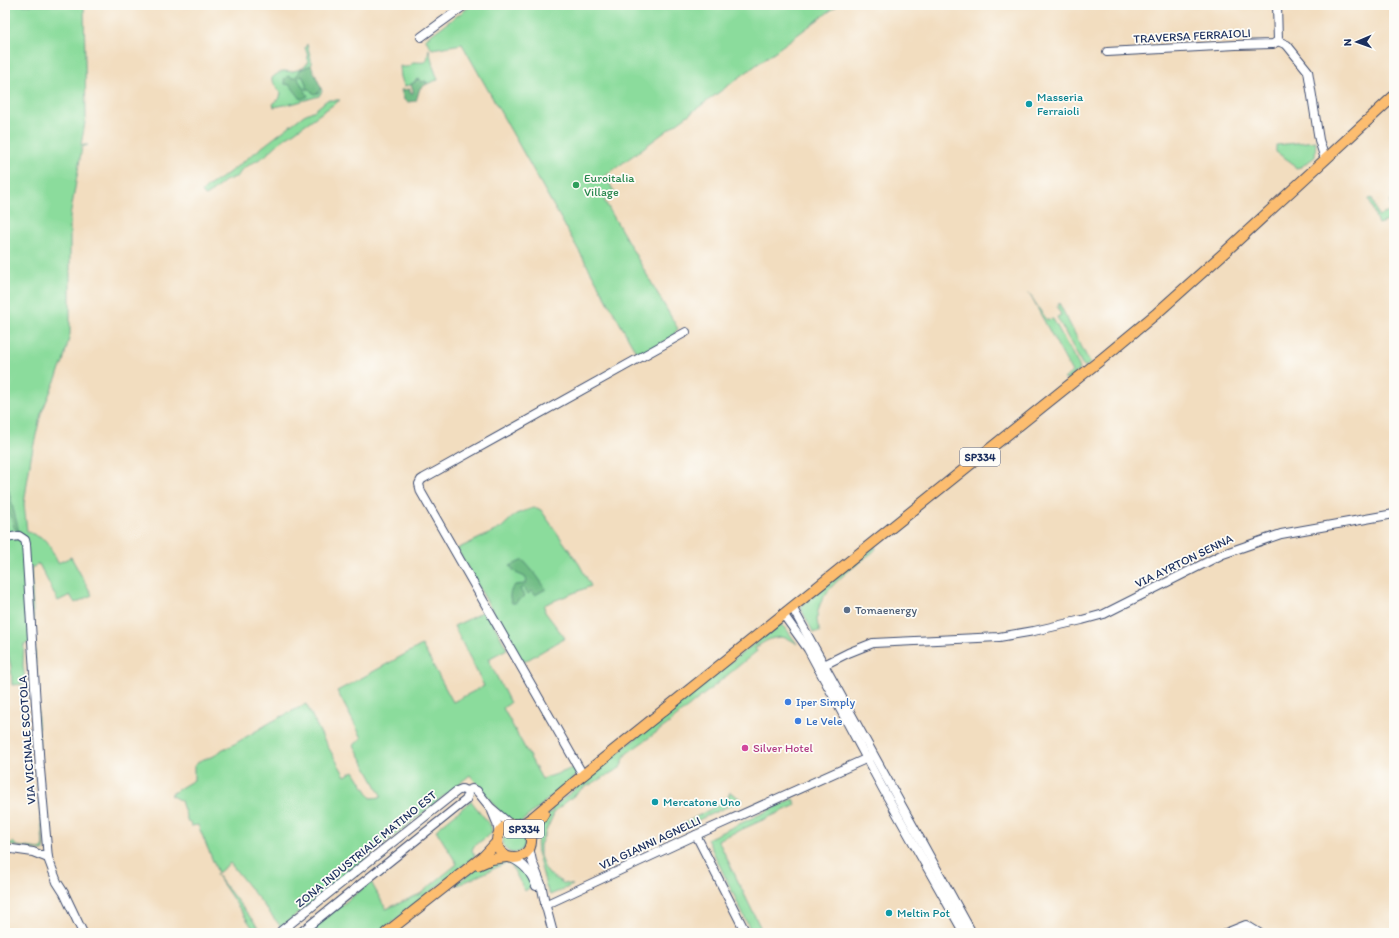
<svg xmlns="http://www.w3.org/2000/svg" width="1399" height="938" font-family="Itim,sans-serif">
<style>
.green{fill:#8bdc9c;stroke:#53867d}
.forest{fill:#70bc84;stroke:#467671}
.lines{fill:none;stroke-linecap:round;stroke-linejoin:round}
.minor-casing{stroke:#3b496d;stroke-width:10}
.major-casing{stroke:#3b496d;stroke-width:12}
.minor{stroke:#fff;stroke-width:8}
.major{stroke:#fcbd6f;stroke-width:10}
.culture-dot{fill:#0f9aa8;stroke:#fdfcf7;stroke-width:1.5}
.leisure-dot{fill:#2e9e5b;stroke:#fdfcf7;stroke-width:1.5}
.service-dot{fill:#5c6f8a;stroke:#fdfcf7;stroke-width:1.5}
.shop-dot{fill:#3f7fe0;stroke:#fdfcf7;stroke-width:1.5}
.hotel-dot{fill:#d1479c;stroke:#fdfcf7;stroke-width:1.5}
.labels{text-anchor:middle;stroke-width:3.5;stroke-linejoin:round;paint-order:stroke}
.shield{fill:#fdfcf7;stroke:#5f6c8c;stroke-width:1}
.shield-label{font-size:11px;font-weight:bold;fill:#1b2f5e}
.street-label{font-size:12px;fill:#1b2f5e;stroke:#fdfcf7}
.culture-label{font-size:12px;fill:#0d838f;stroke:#fdfcf7;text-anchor:start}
.leisure-label{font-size:12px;fill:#27864d;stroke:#fdfcf7;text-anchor:start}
.service-label{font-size:12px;fill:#4e5e75;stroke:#fdfcf7;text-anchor:start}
.shop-label{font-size:12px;fill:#366cbe;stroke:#fdfcf7;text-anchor:start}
.hotel-label{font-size:12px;fill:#b23c85;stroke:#fdfcf7;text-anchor:start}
</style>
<rect width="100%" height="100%" fill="#fdfcf7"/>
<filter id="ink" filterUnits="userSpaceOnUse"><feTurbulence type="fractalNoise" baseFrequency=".025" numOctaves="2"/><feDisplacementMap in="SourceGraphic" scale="8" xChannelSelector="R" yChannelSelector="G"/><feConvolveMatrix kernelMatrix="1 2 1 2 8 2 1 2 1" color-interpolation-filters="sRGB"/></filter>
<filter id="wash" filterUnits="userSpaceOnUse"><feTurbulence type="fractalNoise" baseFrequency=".012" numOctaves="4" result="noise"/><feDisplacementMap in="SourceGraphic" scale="16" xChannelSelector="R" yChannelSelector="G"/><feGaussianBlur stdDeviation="0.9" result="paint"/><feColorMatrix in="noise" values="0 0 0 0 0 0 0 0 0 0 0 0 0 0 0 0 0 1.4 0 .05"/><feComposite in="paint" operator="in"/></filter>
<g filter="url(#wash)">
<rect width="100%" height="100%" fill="#f2ddbf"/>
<!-- green -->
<g class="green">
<path d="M5,5H84L86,117L81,145H88L82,147L70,217V334L63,362L41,414L39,422L31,457L24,504L27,531L47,541L58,563L71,557L92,595L75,603L70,595L58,601L39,564L31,568L44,850L42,851L8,845L13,842L17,846L40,849L43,847L30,643L24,644L23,666L26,684L12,685L11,667L6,645H5Z"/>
<path d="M472,5H838L605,176L615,193L604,200L678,329L675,332V335L639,357L462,44L432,49L425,39Z"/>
<path d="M307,44L311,59V66L322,91L319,96L295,103L274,107L273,104L280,97L281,93L272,81V78C275,75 280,72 283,71C286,71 290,72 293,71C308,68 311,62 305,48Z"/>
<path d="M429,49L433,66L438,80L434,81L427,84V82H421L420,80H416L411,85L404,86L401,77L400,66C408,69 409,65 415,62C430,63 426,62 429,49Z"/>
<path d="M327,100H340L280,142L265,156L242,169L238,176L225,181L208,195L205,196L202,192L207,187L227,174L304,115L315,110Z"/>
<path d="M1316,141L1315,157L1301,167L1296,168L1291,162L1276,152V145Z"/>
<path d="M1372,198L1378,216L1392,211L1390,202L1394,199V219L1378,224L1369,199Z"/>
<path d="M1029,293L1045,318L1047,320L1053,319L1079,366L1080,370L1068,380L1064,379L1072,372Z"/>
<path d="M1059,303L1090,363L1087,366H1084L1082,364L1057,317L1061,315L1057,307Z"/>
<path d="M533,508H537L541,510L548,520L579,564L591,586L546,604L544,606L545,612L565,638L522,663L457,549L501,528L516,514Z"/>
<path d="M875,546L876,549L873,552C853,568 816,591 817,620C817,624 819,628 820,632H813L800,607Z"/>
<path d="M486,610L507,649L488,659L510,703L503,708L542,779L563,772L574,767L578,774L520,823L511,821L502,815L470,775L281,927L230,863L218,873L198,825L191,826L190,822H188L181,801L170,795L182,787L194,780V766L201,760L214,756L223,749L231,746L271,722L306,704L323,738L345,776L354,771L371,798L382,797L354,745L362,738L337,691C366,676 394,660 422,645L453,702L484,686L454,626L467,620Z"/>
<path d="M779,624L785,627L797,644C782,632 769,638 755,648L757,651L676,717L671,722L626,754L620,768L582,789L555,811L540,845V856L545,869L549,874L563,883L573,885L550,895C546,889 545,881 543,874C536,851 532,830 552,811L551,809L660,718Z"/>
<path d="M730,792L742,800L683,827V824L727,800Z"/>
<path d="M793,799L796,805L718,840L763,933H752L707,839Z"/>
<path d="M471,801L491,826L492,833L474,846L472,850L475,856L379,933H306L371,882L386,909L420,894L457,864L436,830Z"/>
<circle cx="514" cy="842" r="11"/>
<path d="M507,861L517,863L529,877L532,886L525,891L511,865L506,863L463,883L458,885L457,883L475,870L489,863Z"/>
<path d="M216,874L263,933H256Z"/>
</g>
<!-- forest -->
<g class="forest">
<path d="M311,65L321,88L318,93L314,94L309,89H306V84L303,77L300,76L298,79L308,96L301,99L290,85L285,84L284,79L288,76L292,78L296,77L300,70Z"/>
<path d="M417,79L420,80L421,82L426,81L427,84L420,88L416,101L408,102L404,100L401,90L410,89V93H413V90L411,84L415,82Z"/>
<path d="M5,484H7L19,532L15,529L7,508L5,507Z"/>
<path d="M523,560L537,576L546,589L535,595L532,591L528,594L523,587L520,589L524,596L515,603H512C508,597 510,590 515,585L525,584L527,581L525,577L516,573L510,566Z"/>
</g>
</g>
<g filter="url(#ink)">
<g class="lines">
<defs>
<g id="minor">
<path d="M1277,5L1278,41L1287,45L1308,71L1319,140L1325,159"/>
<path d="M421,37L465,5"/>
<path d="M1107,52L1236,45L1273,44L1278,41"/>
<path d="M5,538L19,536L25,540L26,544L40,769L48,858L57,882L64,893L83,933"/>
<path d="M792,607L972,933"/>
<path d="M783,614L808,649L883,789L964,933"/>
<path d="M818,668L848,653L873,643L999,637L1034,631L1082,620L1104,614L1223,554L1281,534L1394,514"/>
<path d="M583,775L421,492L419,484L421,480L424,478L686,332"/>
<path d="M466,791L472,789L477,791L490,807L511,825"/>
<path d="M492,811L497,823L499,834"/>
<path d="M696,835L746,933"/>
<path d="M529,847L532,861L541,884L545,903L553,933"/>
<path d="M5,848L33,852L48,858"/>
<path d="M511,858C524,864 531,872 536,886"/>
<path d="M545,905L696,835L870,757"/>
<path d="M281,931L457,791L462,789L466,791L468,795L466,800L300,933"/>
<path d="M1226,933L1246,925L1259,933"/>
</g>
<g id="major">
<circle cx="514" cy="841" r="17"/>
<path d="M516,825L526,822L533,817L583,775L1103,358L1157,313L1224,253L1394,96"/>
<path d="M531,841L532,832L544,813"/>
<path d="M478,865L492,859L506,857"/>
<path d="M386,933L484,856L497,842"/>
</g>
</defs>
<!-- minor casing -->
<use href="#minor" class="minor-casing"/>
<!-- major casing -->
<use href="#major" class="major-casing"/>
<!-- minor -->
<use href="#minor" class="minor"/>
<!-- major -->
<use href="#major" class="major"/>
</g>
</g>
<!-- markers -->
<g class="culture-dot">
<circle cx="1029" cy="104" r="4"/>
<circle cx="655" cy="802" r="4"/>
<circle cx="889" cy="913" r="4"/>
</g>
<circle class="leisure-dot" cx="576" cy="185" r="4"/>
<circle class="service-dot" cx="847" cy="610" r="4"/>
<g class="shop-dot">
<circle cx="788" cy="702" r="4"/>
<circle cx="798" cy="721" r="4"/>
</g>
<circle class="hotel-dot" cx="745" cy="748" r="4"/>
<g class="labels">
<!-- shield labels -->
<g class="shield">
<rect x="960" y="448" width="40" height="18" rx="3"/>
<rect x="504" y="820" width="40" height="18" rx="3"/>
</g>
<g class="shield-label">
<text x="980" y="461">SP334</text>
<text x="524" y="833">SP334</text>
</g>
<!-- street labels -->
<g class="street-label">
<text transform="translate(1192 36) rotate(-3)" y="4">TRAVERSA FERRAIOLI</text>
<text transform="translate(1184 561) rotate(-26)" y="4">VIA AYRTON SENNA</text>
<text transform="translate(27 740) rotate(-94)" y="4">VIA VICINALE SCOTOLA</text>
<text transform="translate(650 843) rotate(-25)" y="4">VIA GIANNI AGNELLI</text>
<text transform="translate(366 849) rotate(-39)" y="4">ZONA INDUSTRIALE MATINO EST</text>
</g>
<!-- culture labels -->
<g class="culture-label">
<text x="1037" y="101">Masseria<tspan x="1037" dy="14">Ferraioli</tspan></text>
<text x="663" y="806">Mercatone Uno</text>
<text x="897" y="917">Meltin Pot</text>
</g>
<!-- leisure labels -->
<g class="leisure-label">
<text x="584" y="182">Euroitalia<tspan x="584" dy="14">Village</tspan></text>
</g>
<!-- service labels -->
<g class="service-label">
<text x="855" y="614">Tomaenergy</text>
</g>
<!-- shop labels -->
<g class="shop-label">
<text x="796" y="706">Iper Simply</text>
<text x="806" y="725">Le Vele</text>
</g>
<!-- hotel labels -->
<g class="hotel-label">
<text x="753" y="752">Silver Hotel</text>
</g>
</g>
<!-- margin -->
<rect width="1399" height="938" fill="none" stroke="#fdfcf7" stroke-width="20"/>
<!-- north arrow -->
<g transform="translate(1357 42) rotate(268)" stroke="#fdfcf7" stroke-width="3" paint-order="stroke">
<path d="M0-3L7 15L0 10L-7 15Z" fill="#1b2f5e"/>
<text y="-6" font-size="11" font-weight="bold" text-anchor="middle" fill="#1b2f5e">N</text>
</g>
</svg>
